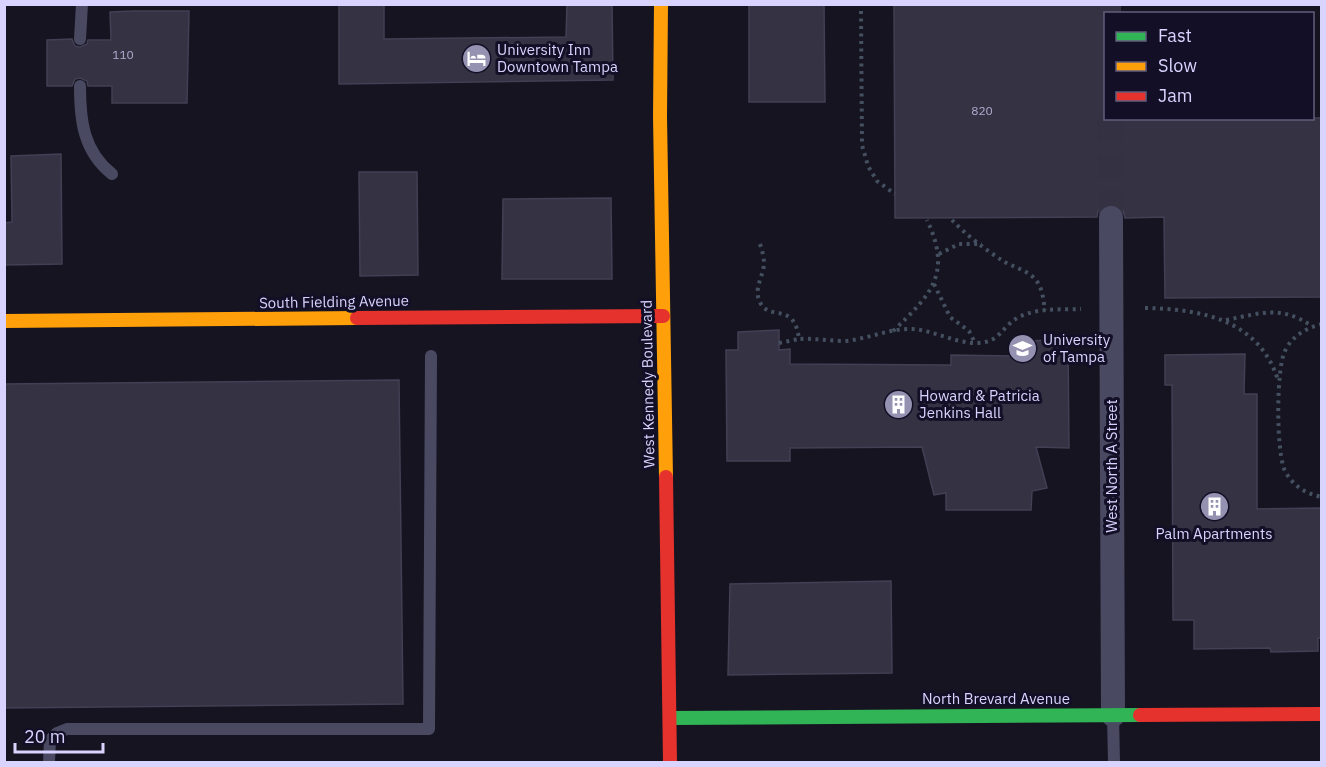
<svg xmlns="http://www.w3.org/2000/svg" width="1326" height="767" font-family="'IBM Plex Sans',sans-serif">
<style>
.building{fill:#343243;stroke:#433f54;stroke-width:1.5}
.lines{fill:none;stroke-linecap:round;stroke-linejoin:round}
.street-tunnel{stroke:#333142;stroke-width:24;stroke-dasharray:24 12;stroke-linecap:butt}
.path{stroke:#44505f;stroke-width:4;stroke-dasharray:3 4.5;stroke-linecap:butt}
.lane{stroke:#4a4962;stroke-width:12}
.street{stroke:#4a4962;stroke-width:24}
.fast{stroke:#30b455;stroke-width:14}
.slow{stroke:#ff9f0a;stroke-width:14}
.jam{stroke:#e5322d;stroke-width:14}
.labels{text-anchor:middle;stroke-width:6;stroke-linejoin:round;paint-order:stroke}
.number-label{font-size:12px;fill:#b0acd0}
.poi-label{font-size:15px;fill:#d9d4ff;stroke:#130f26;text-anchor:start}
.street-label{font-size:15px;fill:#d9d4ff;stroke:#130f26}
</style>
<rect width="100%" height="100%" fill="#161421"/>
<!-- building -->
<g class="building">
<path d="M339,4H384V39L566,37L567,4H612L613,80L339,84Z"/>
<path d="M749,4H824L825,102H749Z"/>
<path d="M894,4H1106V118H1322V297L1165,298L1164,217L1125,218L1123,210L1119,206L1112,204L1103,206L1098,211L1097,217L895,218Z"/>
<path d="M133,11H189L187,103H112V86H88L87,81L80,78L75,79L72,86H47V40L72,39L75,46L80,47L87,44L88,40H111L110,12Z"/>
<path d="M61,154L62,264L4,265V223L12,222L11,156Z"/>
<path d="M359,172H417L418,275L360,276Z"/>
<path d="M611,198L612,279H502L503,199Z"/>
<path d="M779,330V350L790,349V364L951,365V355L1014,356V341L1068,340L1069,448L1036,447L1047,488L1032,491L1031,510H946V493L934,495L922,447L790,448V461H727L726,350H738V332Z"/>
<path d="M1245,354L1244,394H1257V509L1322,508V638H1318V651L1271,652L1270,648L1194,649V620H1173L1172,385H1165V355Z"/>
<path d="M399,380L403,704L4,708V384Z"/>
<path d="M891,581L892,673L728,675L730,584Z"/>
</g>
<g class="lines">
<!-- street-tunnel -->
<g class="street-tunnel">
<path d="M1109,4V14"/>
<path d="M1110,118L1111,218"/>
</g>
<!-- path -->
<g class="path">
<path d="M861,11L862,145L868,166L877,181L895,194"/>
<path d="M952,220C965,234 986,250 1003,261C1013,267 1027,270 1035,279C1043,288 1043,299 1045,310"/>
<path d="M760,244C762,250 764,257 764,263C764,275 754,287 759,300C768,324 794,299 799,339C814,338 829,341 845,341C868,339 890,328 913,329C937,331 962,347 985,342C998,340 1004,327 1014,320C1033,307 1060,310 1081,309"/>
<path d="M939,254L959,244H982"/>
<path d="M934,284L950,317L969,331L975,343"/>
<path d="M1145,308C1202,309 1259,320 1278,380"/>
<path d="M1226,320C1262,313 1280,305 1312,326"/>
<path d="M1322,324C1306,328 1292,336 1285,351C1276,368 1276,453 1285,471C1293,486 1306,494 1322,497"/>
<path d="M893,331C932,294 952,273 927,220"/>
<path d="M779,343L799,339"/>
</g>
<!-- lane -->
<g class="lane">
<path d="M80,39L82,4"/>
<path d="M80,86C80,120 83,151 112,174"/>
<path d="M1113,716L1114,762"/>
<path d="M49,762L50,740L57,733L67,729H429L431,356"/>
</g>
<!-- street -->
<path class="street" d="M1111,218L1113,715"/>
<!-- fast -->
<path class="fast" d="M670,718L1140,715"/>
<!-- slow -->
<g class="slow">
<path d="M661,4L660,116L666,477"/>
<path d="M4,321L357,318"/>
</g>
<!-- jam -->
<g class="jam">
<path d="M357,318L663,316"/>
<path d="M666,477L670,762"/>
<path d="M1140,715L1322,714"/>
</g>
</g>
<!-- icons -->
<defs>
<symbol id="hotel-disc" viewBox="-11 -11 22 22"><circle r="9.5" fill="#9591b1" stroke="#130f26"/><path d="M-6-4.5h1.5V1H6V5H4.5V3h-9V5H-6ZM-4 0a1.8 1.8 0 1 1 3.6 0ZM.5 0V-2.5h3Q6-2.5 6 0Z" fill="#fff"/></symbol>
<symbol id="university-disc" viewBox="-11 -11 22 22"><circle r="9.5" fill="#9591b1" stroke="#130f26"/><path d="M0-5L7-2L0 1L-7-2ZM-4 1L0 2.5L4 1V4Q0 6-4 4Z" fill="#fff"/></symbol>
<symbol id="building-disc" viewBox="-11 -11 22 22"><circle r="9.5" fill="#9591b1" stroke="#130f26"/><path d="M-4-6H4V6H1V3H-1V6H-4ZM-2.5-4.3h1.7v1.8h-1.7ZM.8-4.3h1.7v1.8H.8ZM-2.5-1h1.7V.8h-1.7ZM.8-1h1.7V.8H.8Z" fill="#fff"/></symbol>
</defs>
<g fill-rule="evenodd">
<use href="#hotel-disc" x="460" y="42" width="33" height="33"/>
<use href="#university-disc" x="1006" y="332" width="33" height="33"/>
<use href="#building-disc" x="882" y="388" width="33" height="33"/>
<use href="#building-disc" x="1198" y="490" width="33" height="33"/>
</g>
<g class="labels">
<!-- number labels -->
<g class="number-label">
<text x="123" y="59">110</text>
<text x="982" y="115">820</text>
</g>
<!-- poi labels -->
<g class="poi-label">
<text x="497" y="55">University Inn<tspan x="497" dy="17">Downtown Tampa</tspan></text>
<text x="1043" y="345">University<tspan x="1043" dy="17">of Tampa</tspan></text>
<text x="919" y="401">Howard &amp; Patricia<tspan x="919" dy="17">Jenkins Hall</tspan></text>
<text x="1214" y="539" text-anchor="middle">Palm Apartments</text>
</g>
<!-- street labels -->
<g class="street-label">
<text transform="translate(334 302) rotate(-1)" y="5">South Fielding Avenue</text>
<text transform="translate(648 384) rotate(-91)" y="5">West Kennedy Boulevard</text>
<text transform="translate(1112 466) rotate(-90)" y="5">West North A Street</text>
<text x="996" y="704">North Brevard Avenue</text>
</g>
</g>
<!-- border -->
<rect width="1326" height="767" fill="none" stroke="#d9d4ff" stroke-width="12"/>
<!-- legend -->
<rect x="1104" y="12" width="210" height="108" fill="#130f26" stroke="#625e7d" stroke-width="1.5"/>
<rect x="1116" y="32" width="30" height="9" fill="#30b455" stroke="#625e7d" stroke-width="1.5"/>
<text x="1158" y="42" font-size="18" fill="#d9d4ff">Fast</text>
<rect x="1116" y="62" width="30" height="9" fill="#ff9f0a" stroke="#625e7d" stroke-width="1.5"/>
<text x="1158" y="72" font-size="18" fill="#d9d4ff">Slow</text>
<rect x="1116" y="92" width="30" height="9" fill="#e5322d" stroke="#625e7d" stroke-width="1.5"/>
<text x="1158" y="102" font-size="18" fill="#d9d4ff">Jam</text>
<!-- scale -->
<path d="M15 743v9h88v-9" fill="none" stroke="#d9d4ff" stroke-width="3"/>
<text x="24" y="743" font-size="18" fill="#d9d4ff" stroke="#130f26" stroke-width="4.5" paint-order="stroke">20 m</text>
</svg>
